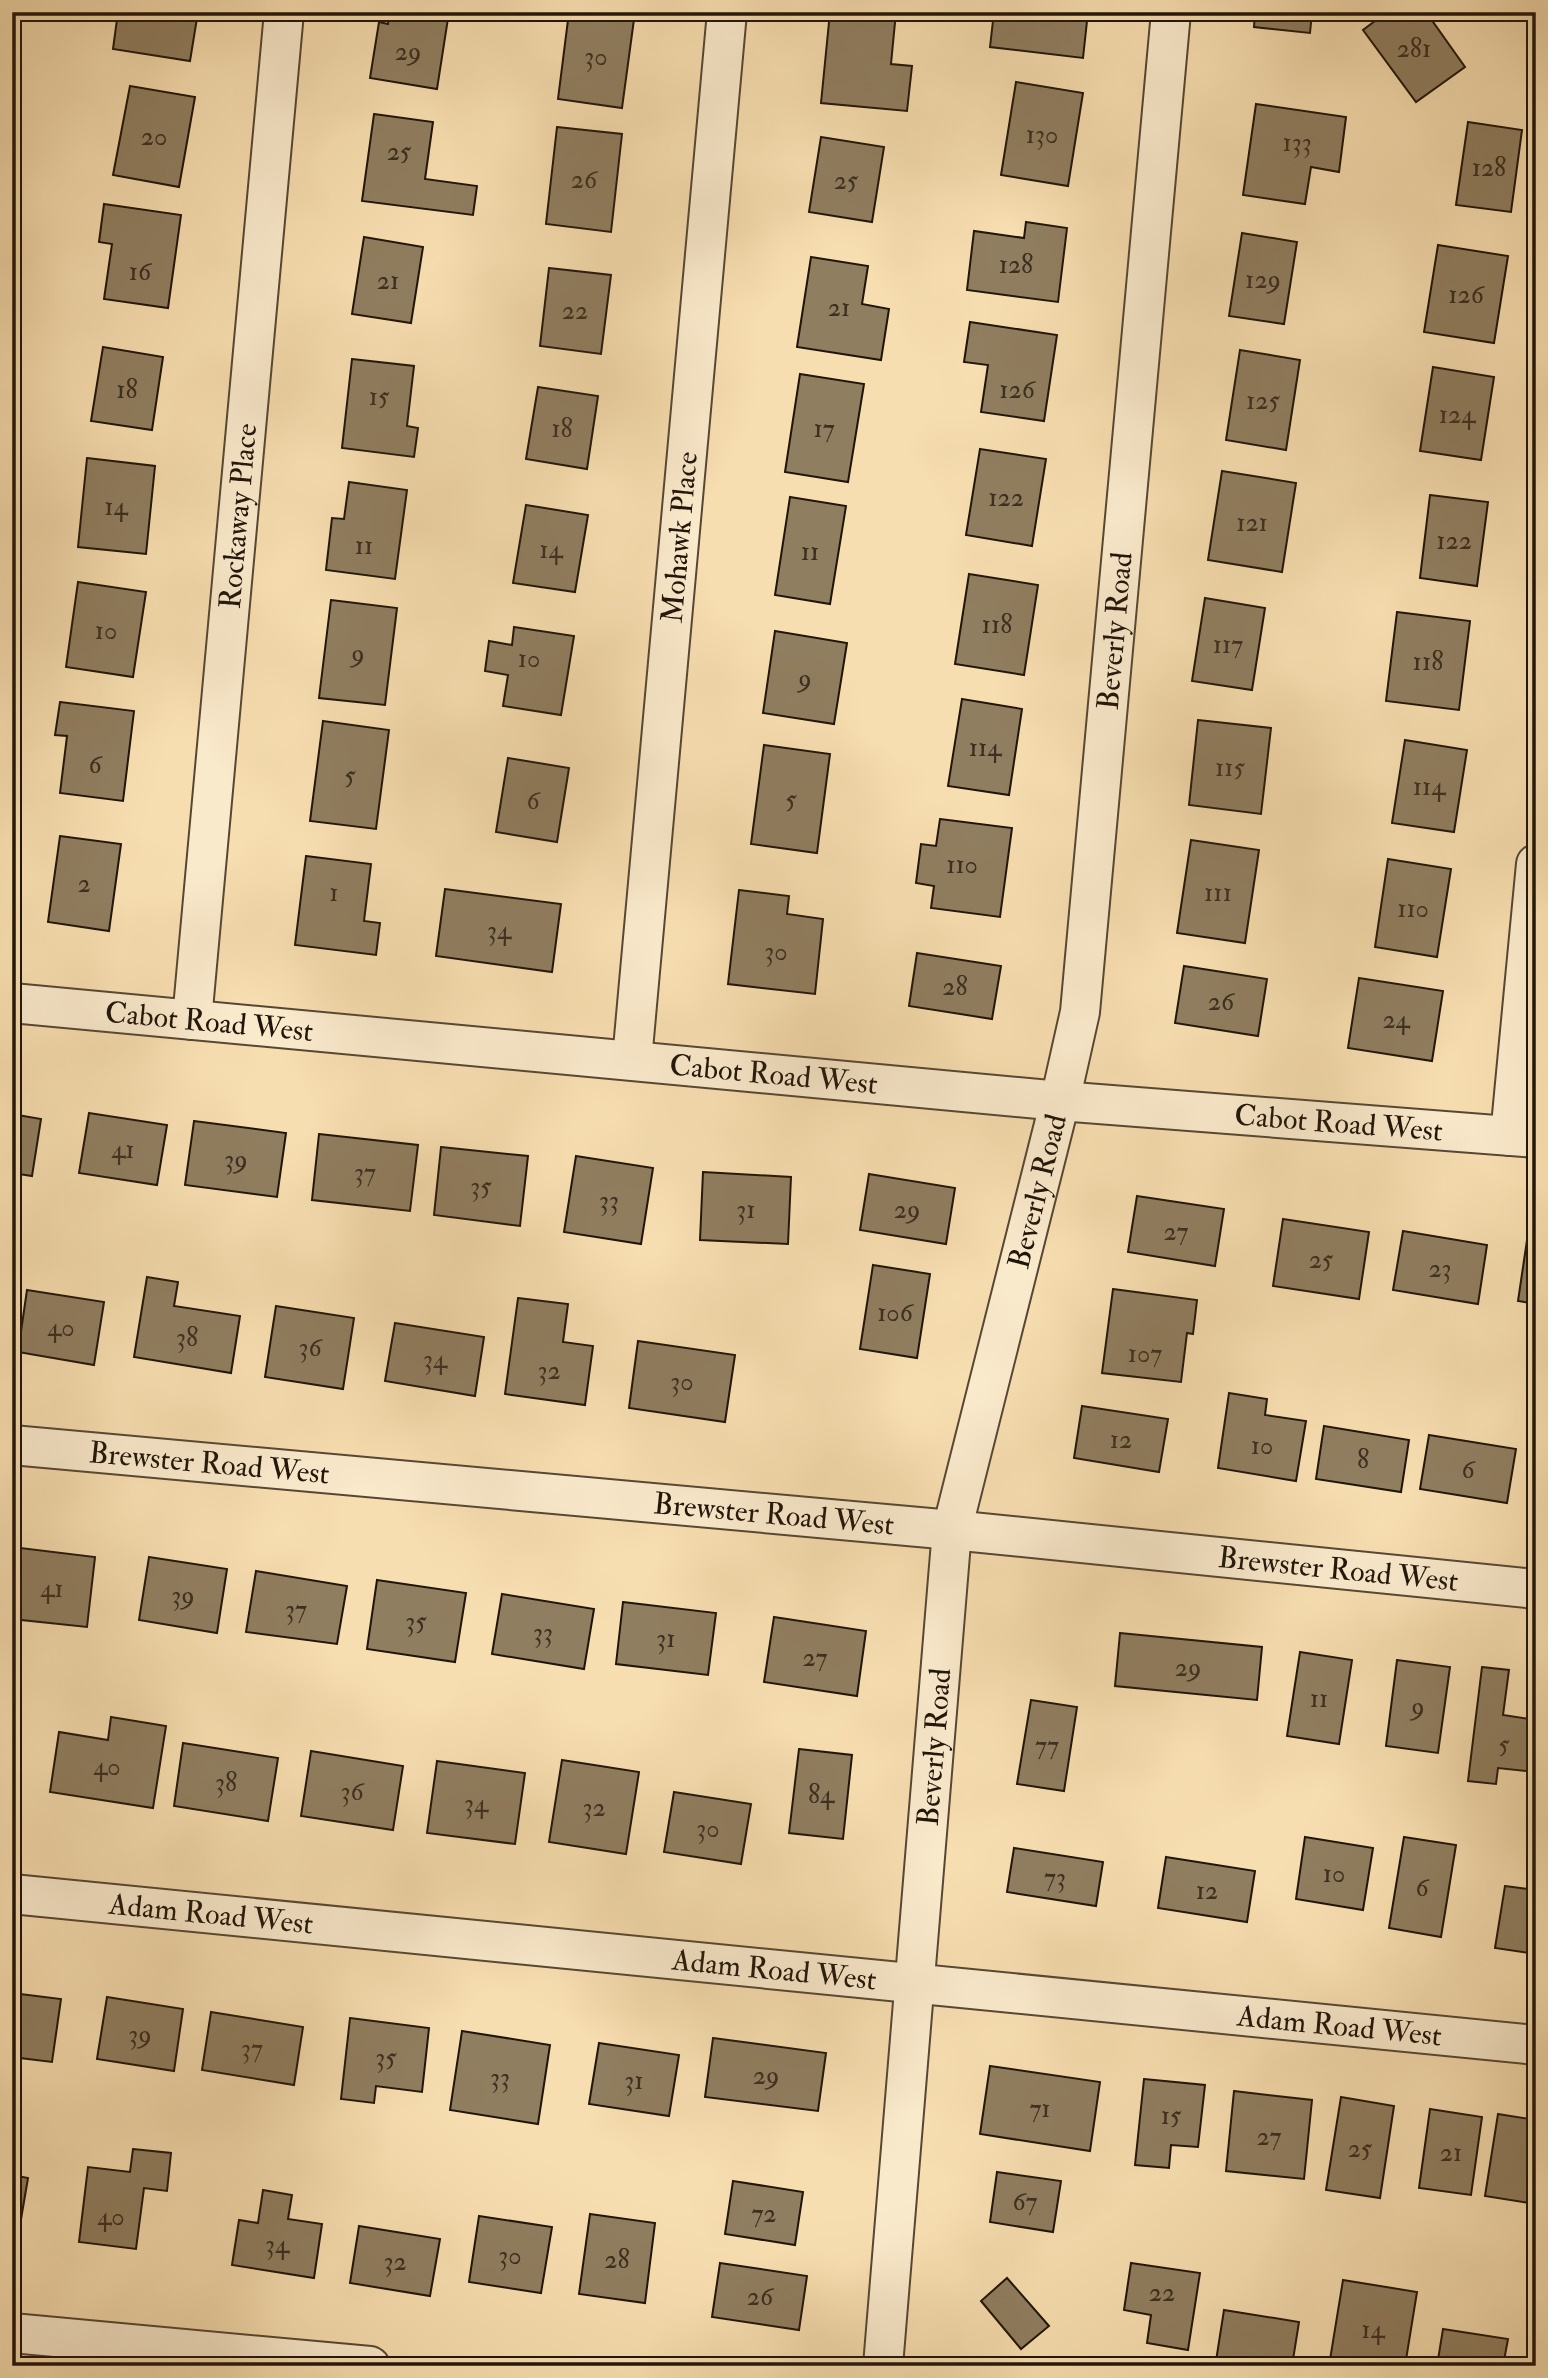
<svg xmlns="http://www.w3.org/2000/svg" width="1548" height="2378" font-family="'IM FELL Double Pica',serif">
<style>
.building{fill:#907e60;stroke:#20150a;stroke-width:2}
.lines{fill:none;stroke-linecap:round;stroke-linejoin:round}
.minor-casing{stroke:#564734;stroke-width:42}
.minor{stroke:#faeacc;stroke-width:38}
.labels{text-anchor:middle;stroke-width:6;stroke-linejoin:round;paint-order:stroke}
.number-label{font-size:26px;fill:#3c2f20}
.street-label{font-size:30px;fill:#20150a;stroke:#faeacc}
</style>
<rect width="100%" height="100%" fill="#f7deb0"/>
<filter id="stains"><feTurbulence type="fractalNoise" baseFrequency=".00286" numOctaves="4"/><feColorMatrix values="0 0 0 0 .2 0 0 0 0 .09 0 0 0 0 .02 0 0 0 .5 -.17"/></filter>
<radialGradient id="worn" r=".72"><stop offset=".6" stop-color="#630" stop-opacity="0"/><stop offset="1" stop-color="#630" stop-opacity=".3"/></radialGradient>
<!-- building -->
<g class="building">
<path d="M118,12H198L190,61L113,49Z"/>
<path d="M390,12H449L437,89L370,78L379,22L388,24Z"/>
<path d="M569,12H635L622,108L558,99Z"/>
<path d="M830,12H896L891,64L912,66L907,111L821,103Z"/>
<path d="M994,12H1088L1083,58L990,47Z"/>
<path d="M1255,12H1312L1310,33L1254,27Z"/>
<path d="M1387,12H1426L1465,67L1416,102L1363,30Z"/>
<path d="M1016,82L1083,93L1068,186L1001,175Z"/>
<path d="M130,86L195,97L179,187L113,175Z"/>
<path d="M1256,104L1346,117L1339,172L1311,167L1305,204L1243,195Z"/>
<path d="M374,114L433,122L425,179L477,186L473,215L362,201Z"/>
<path d="M1468,122L1522,130L1511,212L1456,205Z"/>
<path d="M557,127L622,134L611,232L546,224Z"/>
<path d="M821,137L884,147L872,222L809,212Z"/>
<path d="M104,204L181,215L168,308L104,299L112,244L99,242Z"/>
<path d="M1026,222L1067,228L1058,302L967,290L974,231L1024,238Z"/>
<path d="M1242,233L1297,242L1284,324L1229,316Z"/>
<path d="M364,237L423,247L411,323L352,314Z"/>
<path d="M1438,245L1508,256L1494,343L1424,332Z"/>
<path d="M811,257L868,266L862,304L889,309L881,360L797,347Z"/>
<path d="M549,268L611,275L601,354L540,346Z"/>
<path d="M970,322L1057,335L1044,421L981,412L988,365L964,362Z"/>
<path d="M103,347L163,357L152,430L91,421Z"/>
<path d="M1240,350L1300,360L1286,450L1226,440Z"/>
<path d="M352,359L414,366L407,426L418,428L414,457L342,448Z"/>
<path d="M1433,367L1494,377L1481,460L1420,451Z"/>
<path d="M800,374L864,384L848,482L785,472Z"/>
<path d="M538,387L598,396L587,469L526,459Z"/>
<path d="M980,449L1046,459L1032,546L966,535Z"/>
<path d="M87,458L155,466L146,554L78,547Z"/>
<path d="M1222,471L1296,483L1282,572L1208,560Z"/>
<path d="M349,482L407,490L395,579L326,570L332,518L344,519Z"/>
<path d="M1430,495L1488,502L1477,586L1420,578Z"/>
<path d="M790,497L846,506L830,604L775,595Z"/>
<path d="M526,505L588,515L575,592L513,583Z"/>
<path d="M969,574L1038,585L1024,675L955,664Z"/>
<path d="M78,582L146,592L133,677L66,667Z"/>
<path d="M1205,598L1265,608L1252,690L1192,681Z"/>
<path d="M331,600L397,608L385,705L319,698Z"/>
<path d="M1397,612L1470,621L1459,710L1386,701Z"/>
<path d="M514,627L574,636L561,715L503,706L508,675L485,671L489,641L512,645Z"/>
<path d="M775,631L847,643L834,724L763,713Z"/>
<path d="M962,699L1022,709L1009,795L948,786Z"/>
<path d="M60,702L134,711L123,801L60,793L67,736L55,735Z"/>
<path d="M1198,720L1271,728L1261,814L1189,805Z"/>
<path d="M323,721L389,730L376,829L310,821Z"/>
<path d="M1405,740L1467,750L1454,832L1392,823Z"/>
<path d="M764,745L830,754L817,853L751,844Z"/>
<path d="M508,758L569,768L557,842L496,832Z"/>
<path d="M940,819L1012,828L1000,917L931,908L934,886L916,883L921,844L936,846Z"/>
<path d="M60,836L121,844L109,931L48,922Z"/>
<path d="M1191,840L1259,850L1245,943L1177,933Z"/>
<path d="M306,856L371,864L364,921L380,923L376,955L295,945Z"/>
<path d="M1388,859L1451,869L1437,957L1375,947Z"/>
<path d="M445,889L561,904L552,972L436,956Z"/>
<path d="M739,890L789,896L787,914L823,919L815,994L728,984Z"/>
<path d="M917,953L1001,966L992,1019L909,1006Z"/>
<path d="M1184,966L1267,979L1258,1036L1175,1023Z"/>
<path d="M1359,978L1443,991L1432,1061L1348,1048Z"/>
<path d="M89,1113L167,1125L157,1185L79,1173Z"/>
<path d="M12,1114L41,1119L32,1176L12,1173Z"/>
<path d="M194,1121L286,1133L277,1197L185,1185Z"/>
<path d="M319,1134L418,1145L410,1211L312,1200Z"/>
<path d="M441,1147L528,1156L520,1226L434,1215Z"/>
<path d="M576,1156L653,1168L641,1244L564,1232Z"/>
<path d="M703,1172L791,1177L788,1244L700,1240Z"/>
<path d="M869,1174L955,1188L946,1244L860,1230Z"/>
<path d="M1137,1196L1224,1209L1215,1266L1128,1252Z"/>
<path d="M1283,1219L1369,1232L1359,1299L1273,1286Z"/>
<path d="M1403,1231L1487,1245L1478,1304L1393,1290Z"/>
<path d="M1527,1240L1536,1241V1304L1518,1301Z"/>
<path d="M873,1265L930,1274L917,1358L860,1349Z"/>
<path d="M147,1277L178,1282L174,1306L240,1316L231,1373L134,1357Z"/>
<path d="M1113,1289L1197,1300L1193,1334L1187,1333L1181,1382L1102,1373Z"/>
<path d="M27,1290L104,1302L94,1365L18,1352Z"/>
<path d="M518,1298L568,1304L563,1342L593,1346L585,1405L505,1394Z"/>
<path d="M276,1306L354,1318L343,1389L265,1377Z"/>
<path d="M395,1323L484,1337L475,1396L385,1381Z"/>
<path d="M638,1341L735,1355L725,1422L629,1408Z"/>
<path d="M1229,1393L1267,1399L1265,1415L1306,1421L1296,1481L1218,1468Z"/>
<path d="M1082,1406L1168,1419L1159,1472L1074,1458Z"/>
<path d="M1324,1426L1409,1440L1401,1492L1316,1479Z"/>
<path d="M1429,1435L1516,1449L1507,1503L1420,1489Z"/>
<path d="M12,1547L95,1557L87,1627L12,1619Z"/>
<path d="M149,1557L227,1569L217,1633L139,1620Z"/>
<path d="M256,1571L347,1586L337,1644L246,1632Z"/>
<path d="M377,1580L466,1593L455,1662L367,1649Z"/>
<path d="M502,1594L594,1609L584,1669L492,1654Z"/>
<path d="M623,1602L716,1613L708,1675L616,1664Z"/>
<path d="M774,1617L866,1631L857,1696L764,1682Z"/>
<path d="M1120,1633L1262,1647L1257,1700L1115,1686Z"/>
<path d="M1300,1652L1352,1660L1339,1744L1287,1736Z"/>
<path d="M1397,1660L1450,1667L1438,1753L1386,1746Z"/>
<path d="M1482,1667L1509,1670L1503,1715L1536,1720V1772L1498,1768L1496,1784L1468,1781Z"/>
<path d="M1031,1700L1077,1707L1064,1791L1017,1784Z"/>
<path d="M111,1717L166,1726L153,1808L50,1792L59,1732L108,1740Z"/>
<path d="M183,1743L278,1758L268,1821L174,1806Z"/>
<path d="M799,1749L852,1755L843,1839L789,1833Z"/>
<path d="M311,1751L403,1766L393,1830L301,1816Z"/>
<path d="M562,1760L639,1772L626,1854L549,1842Z"/>
<path d="M437,1761L525,1773L515,1844L427,1833Z"/>
<path d="M674,1792L751,1804L741,1864L664,1852Z"/>
<path d="M1305,1837L1373,1848L1363,1910L1296,1899Z"/>
<path d="M1404,1837L1456,1845L1441,1937L1389,1928Z"/>
<path d="M1014,1848L1103,1862L1096,1906L1007,1892Z"/>
<path d="M1166,1857L1255,1871L1247,1922L1158,1908Z"/>
<path d="M1505,1886L1536,1890V1954L1495,1948Z"/>
<path d="M12,1993L61,1999L52,2062L12,2057Z"/>
<path d="M107,1997L183,2009L174,2071L97,2059Z"/>
<path d="M211,2012L303,2027L294,2085L202,2070Z"/>
<path d="M350,2018L429,2028L422,2092L376,2086L374,2103L341,2099Z"/>
<path d="M462,2031L550,2045L538,2124L450,2110Z"/>
<path d="M713,2038L826,2053L818,2111L705,2097Z"/>
<path d="M599,2043L679,2055L669,2116L589,2104Z"/>
<path d="M990,2066L1100,2082L1090,2151L980,2134Z"/>
<path d="M1144,2079L1205,2085L1198,2147L1171,2145L1169,2168L1135,2165Z"/>
<path d="M1234,2091L1312,2100L1304,2179L1226,2171Z"/>
<path d="M1341,2097L1394,2106L1380,2198L1326,2190Z"/>
<path d="M1430,2109L1482,2117L1471,2195L1419,2188Z"/>
<path d="M1498,2114L1536,2120V2204L1485,2196Z"/>
<path d="M133,2149L171,2153L167,2191L144,2188L136,2249L79,2242L88,2167L130,2172Z"/>
<path d="M997,2172L1061,2181L1053,2232L990,2222Z"/>
<path d="M12,2175L28,2178L18,2237L12,2236Z"/>
<path d="M733,2181L803,2192L795,2245L725,2234Z"/>
<path d="M263,2190L292,2195L288,2219L322,2224L314,2278L232,2265L239,2220L258,2223Z"/>
<path d="M590,2214L655,2223L645,2303L579,2294Z"/>
<path d="M479,2216L552,2227L541,2293L469,2282Z"/>
<path d="M359,2226L440,2239L430,2296L350,2283Z"/>
<path d="M720,2263L807,2276L799,2330L712,2317Z"/>
<path d="M1131,2263L1200,2273L1188,2350L1147,2343L1151,2315L1124,2310Z"/>
<path d="M1007,2278L1049,2326L1021,2349L981,2301Z"/>
<path d="M1343,2280L1417,2292L1405,2366H1329Z"/>
<path d="M1224,2310L1299,2322L1292,2366H1249L1216,2361Z"/>
<path d="M1443,2329L1508,2339L1503,2366H1437Z"/>
</g>
<g class="lines">
<defs>
<g id="minor">
<path id="s1" d="M12,1003L1060,1101L1536,1138"/>
<path id="s2" d="M192,1020L284,12"/>
<path id="s3" d="M632,1060L727,12"/>
<path d="M1510,1136L1536,864"/>
<path id="s4" d="M12,1445L952,1530L1536,1589"/>
<path id="s5" d="M12,1894L1536,2045"/>
<path d="M12,2333L370,2366"/>
<path id="s6" d="M883,2366L952,1530L1060,1101L1080,1012L1171,12"/>
</g>
</defs>
<!-- minor casing -->
<use href="#minor" class="minor-casing"/>
<!-- minor -->
<use href="#minor" class="minor"/>
</g>
<g class="labels">
<!-- number labels -->
<g class="number-label">
<text x="1414" y="57">281</text>
<text x="408" y="60">29</text>
<text x="596" y="65">30</text>
<text x="1042" y="143">130</text>
<text x="154" y="145">20</text>
<text x="1297" y="151">133</text>
<text x="399" y="160">25</text>
<text x="1489" y="176">128</text>
<text x="584" y="188">26</text>
<text x="846" y="189">25</text>
<text x="1016" y="273">128</text>
<text x="140" y="280">16</text>
<text x="1263" y="288">129</text>
<text x="388" y="289">21</text>
<text x="1466" y="303">126</text>
<text x="839" y="316">21</text>
<text x="575" y="319">22</text>
<text x="127" y="398">18</text>
<text x="1017" y="398">126</text>
<text x="379" y="405">15</text>
<text x="1263" y="409">125</text>
<text x="1457" y="423">124</text>
<text x="562" y="437">18</text>
<text x="824" y="437">17</text>
<text x="1006" y="506">122</text>
<text x="116" y="515">14</text>
<text x="1252" y="531">121</text>
<text x="1454" y="549">122</text>
<text x="364" y="554">11</text>
<text x="551" y="558">14</text>
<text x="810" y="560">11</text>
<text x="997" y="633">118</text>
<text x="106" y="639">10</text>
<text x="1228" y="653">117</text>
<text x="358" y="662">9</text>
<text x="529" y="667">10</text>
<text x="1428" y="670">118</text>
<text x="805" y="687">9</text>
<text x="985" y="756">114</text>
<text x="95" y="773">6</text>
<text x="1230" y="776">115</text>
<text x="350" y="784">5</text>
<text x="1429" y="795">114</text>
<text x="791" y="808">5</text>
<text x="533" y="809">6</text>
<text x="962" y="873">110</text>
<text x="84" y="892">2</text>
<text x="334" y="901">1</text>
<text x="1218" y="901">111</text>
<text x="1413" y="917">110</text>
<text x="499" y="939">34</text>
<text x="776" y="960">30</text>
<text x="955" y="995">28</text>
<text x="1221" y="1010">26</text>
<text x="1396" y="1028">24</text>
<text x="123" y="1158">41</text>
<text x="236" y="1168">39</text>
<text x="365" y="1181">37</text>
<text x="481" y="1195">35</text>
<text x="609" y="1209">33</text>
<text x="746" y="1218">31</text>
<text x="907" y="1218">29</text>
<text x="1176" y="1240">27</text>
<text x="1321" y="1268">25</text>
<text x="1440" y="1277">23</text>
<text x="895" y="1321">106</text>
<text x="61" y="1336">40</text>
<text x="187" y="1346">38</text>
<text x="310" y="1356">36</text>
<text x="1145" y="1362">107</text>
<text x="435" y="1368">34</text>
<text x="549" y="1379">32</text>
<text x="682" y="1390">30</text>
<text x="1121" y="1448">12</text>
<text x="1262" y="1454">10</text>
<text x="1363" y="1468">8</text>
<text x="1468" y="1478">6</text>
<text x="52" y="1597">41</text>
<text x="183" y="1604">39</text>
<text x="296" y="1618">37</text>
<text x="416" y="1630">35</text>
<text x="543" y="1641">33</text>
<text x="666" y="1647">31</text>
<text x="815" y="1666">27</text>
<text x="1188" y="1676">29</text>
<text x="1319" y="1707">11</text>
<text x="1418" y="1715">9</text>
<text x="1504" y="1753">5</text>
<text x="1047" y="1754">77</text>
<text x="107" y="1775">40</text>
<text x="226" y="1791">38</text>
<text x="352" y="1800">36</text>
<text x="821" y="1803">84</text>
<text x="476" y="1812">34</text>
<text x="594" y="1816">32</text>
<text x="708" y="1837">30</text>
<text x="1334" y="1882">10</text>
<text x="1055" y="1886">73</text>
<text x="1422" y="1896">6</text>
<text x="1207" y="1899">12</text>
<text x="140" y="2043">39</text>
<text x="252" y="2057">37</text>
<text x="386" y="2066">35</text>
<text x="766" y="2084">29</text>
<text x="500" y="2086">33</text>
<text x="634" y="2089">31</text>
<text x="1040" y="2117">71</text>
<text x="1171" y="2124">15</text>
<text x="1269" y="2145">27</text>
<text x="1360" y="2157">25</text>
<text x="1451" y="2161">21</text>
<text x="1025" y="2210">67</text>
<text x="764" y="2222">72</text>
<text x="111" y="2225">40</text>
<text x="277" y="2253">34</text>
<text x="510" y="2264">30</text>
<text x="617" y="2268">28</text>
<text x="395" y="2270">32</text>
<text x="1162" y="2301">22</text>
<text x="760" y="2305">26</text>
<text x="1373" y="2338">14</text>
</g>
<!-- street labels -->
<g class="street-label">
<text dy="10" stroke="none"><textPath href="#s2" startOffset="506">Rockaway Place</textPath></text>
<text dy="10" stroke="none"><textPath href="#s3" startOffset="525">Mohawk Place</textPath></text>
<text dy="10" stroke="none"><textPath href="#s6" startOffset="1755">Beverly Road</textPath></text>
<text dy="10" stroke="none"><textPath href="#s1" startOffset="198">Cabot Road West</textPath></text>
<text dy="10" stroke="none"><textPath href="#s1" startOffset="765">Cabot Road West</textPath></text>
<text dy="10" stroke="none"><textPath href="#s1" startOffset="1332">Cabot Road West</textPath></text>
<text dy="10" stroke="none"><textPath href="#s6" startOffset="1188">Beverly Road</textPath></text>
<text dy="10" stroke="none"><textPath href="#s4" startOffset="198">Brewster Road West</textPath></text>
<text dy="10" stroke="none"><textPath href="#s4" startOffset="765">Brewster Road West</textPath></text>
<text dy="10" stroke="none"><textPath href="#s4" startOffset="1332">Brewster Road West</textPath></text>
<text dy="10" stroke="none"><textPath href="#s6" startOffset="621">Beverly Road</textPath></text>
<text dy="10" stroke="none"><textPath href="#s5" startOffset="200">Adam Road West</textPath></text>
<text dy="10" stroke="none"><textPath href="#s5" startOffset="766">Adam Road West</textPath></text>
<text dy="10" stroke="none"><textPath href="#s5" startOffset="1334">Adam Road West</textPath></text>
</g>
</g>
<!-- margin -->
<rect width="1548" height="2378" fill="none" stroke="#f7deb0" stroke-width="42"/>
<rect x="14" y="14" width="1520" height="2350" fill="none" stroke="#20150a" stroke-width="3.5"/>
<rect x="21" y="21" width="1506" height="2336" fill="none" stroke="#20150a" stroke-width="2"/>
<rect width="100%" height="100%" filter="url(#stains)"/>
<rect width="100%" height="100%" fill="url(#worn)"/>
</svg>
